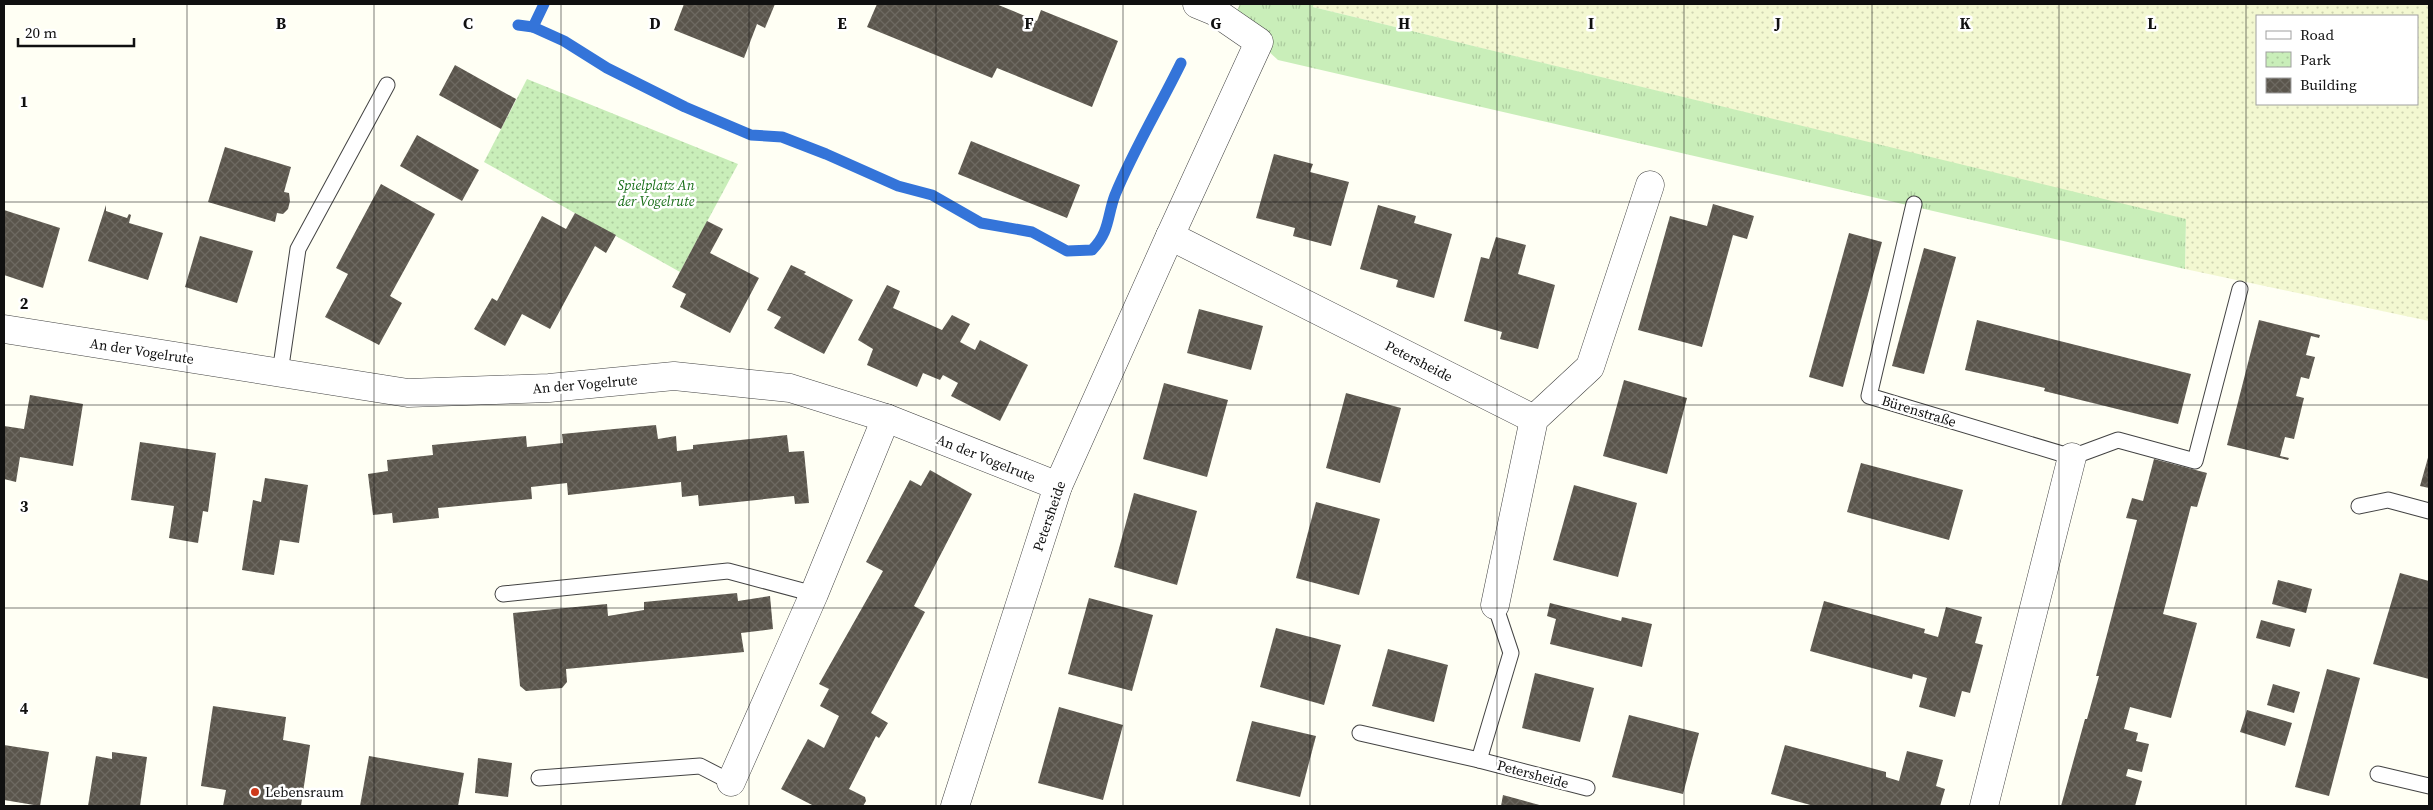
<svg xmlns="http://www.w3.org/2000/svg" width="2433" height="810" font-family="'Source Serif 4',serif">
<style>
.farmland{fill:url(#farmland-dots);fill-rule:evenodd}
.grass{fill:url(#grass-tufts)}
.park{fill:url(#park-dots)}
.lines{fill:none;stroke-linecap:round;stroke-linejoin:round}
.stream{stroke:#3474d9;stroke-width:11}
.building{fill:url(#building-cross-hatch)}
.service-casing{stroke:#434343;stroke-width:17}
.minor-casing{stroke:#434343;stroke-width:29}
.service{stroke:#fff;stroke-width:15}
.minor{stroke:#fff;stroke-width:28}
.grid{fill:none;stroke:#101010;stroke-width:1;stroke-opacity:0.55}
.poi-dot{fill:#ce391b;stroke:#fff;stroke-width:2}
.labels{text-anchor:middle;stroke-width:5;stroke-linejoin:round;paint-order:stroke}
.park-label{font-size:14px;font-style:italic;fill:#1a6f1a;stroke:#fff}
.street-label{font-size:14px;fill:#101010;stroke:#fff}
.poi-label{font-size:14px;fill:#101010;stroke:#fff;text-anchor:start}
.grid-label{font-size:16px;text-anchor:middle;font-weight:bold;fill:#101010;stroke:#fff;stroke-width:5;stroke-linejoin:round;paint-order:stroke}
</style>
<defs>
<pattern id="farmland-dots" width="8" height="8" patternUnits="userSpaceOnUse" patternTransform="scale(1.25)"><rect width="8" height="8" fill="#f3f8d1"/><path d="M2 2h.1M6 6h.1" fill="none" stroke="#cfd4b2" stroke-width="1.8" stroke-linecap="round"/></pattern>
<pattern id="grass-tufts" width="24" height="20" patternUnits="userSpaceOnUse" patternTransform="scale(1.25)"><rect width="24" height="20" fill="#c9eeb9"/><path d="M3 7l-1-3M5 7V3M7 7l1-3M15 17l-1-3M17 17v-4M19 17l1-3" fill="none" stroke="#accb9e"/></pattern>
<pattern id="park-dots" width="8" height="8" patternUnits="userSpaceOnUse" patternTransform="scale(1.25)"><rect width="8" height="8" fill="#c9eeb9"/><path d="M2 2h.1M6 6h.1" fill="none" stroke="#accb9e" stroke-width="1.8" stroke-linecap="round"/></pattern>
<pattern id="building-cross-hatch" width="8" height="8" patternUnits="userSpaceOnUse" patternTransform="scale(1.25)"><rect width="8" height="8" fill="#5a554c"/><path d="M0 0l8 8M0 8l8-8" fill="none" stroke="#6d6961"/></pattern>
</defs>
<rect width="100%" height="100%" fill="#fffff4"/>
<!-- farmland -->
<path class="farmland" d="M1314,4H2429V321L2185,269L2186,220L1313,7ZM2257,16H2417V104H2257Z"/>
<!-- grass -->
<path class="grass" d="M1240,4H1314L1313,7L2186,219L2185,269L1278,60L1233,19Z"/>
<!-- park -->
<path class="park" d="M527,79L738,164L680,272L484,162Z"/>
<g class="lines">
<!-- stream -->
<g class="stream">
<path d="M518,25L533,27L564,41L607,68L685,107L751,135L782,137L826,154L898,186L932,195L981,223L1032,232L1067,251L1092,250C1110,232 1107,216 1115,195C1133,151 1160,106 1181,63"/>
<path d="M533,27L544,4"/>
</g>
</g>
<!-- building -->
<g class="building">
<path d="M684,4H775L765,28L757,24L744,58L674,30Z"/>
<path d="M877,4H996L1037,21L1041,10L1118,41L1092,107L997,68L992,78L867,27Z"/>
<path d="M455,65L516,99L501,129L439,95Z"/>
<path d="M417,135L479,170L462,201L400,166Z"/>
<path d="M971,141L1080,185L1067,218L958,174Z"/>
<path d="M225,147L291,167L284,192L289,193L290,201L288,209L283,214L277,213L275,222L208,202Z"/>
<path d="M1274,154L1313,164L1310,172L1349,182L1331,246L1293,236L1295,228L1256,218Z"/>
<path d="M381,184L435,214L390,296L402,303L379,345L325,317L348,274L336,268Z"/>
<path d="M1713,204L1754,216L1747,239L1733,235L1702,347L1638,330L1670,216L1707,226Z"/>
<path d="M106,205V211L127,218L129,214L131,215L129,223L163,233L148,280L88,261Z"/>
<path d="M1378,205L1416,216L1414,223L1452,234L1434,298L1396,287L1398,280L1360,269Z"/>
<path d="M4,210L60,228L43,288L4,275Z"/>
<path d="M575,213L616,235L606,253L595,246L550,329L522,314L505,346L474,329L492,298L497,301L542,216L566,229Z"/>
<path d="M707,221L723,229L710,253L759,278L730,333L680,307L686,294L672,287Z"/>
<path d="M1849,233L1882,242L1843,387L1809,377Z"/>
<path d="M200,236L253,251L237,303L185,287Z"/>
<path d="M1496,237L1526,245L1518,274L1555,285L1538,349L1500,339L1502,332L1464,321L1481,257L1489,259Z"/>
<path d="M1924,248L1956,257L1924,374L1892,366Z"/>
<path d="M791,265L806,272L804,274L853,300L824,354L774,328L781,317L767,310Z"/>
<path d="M887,285L900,291L893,308L942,330L952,315L970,324L960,342L975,350L980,340L1028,365L1000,421L951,396L958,383L943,375L940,380L923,373L917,387L867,365L873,349L858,340Z"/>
<path d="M1199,309L1263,326L1251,370L1187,353Z"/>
<path d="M1977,320L2191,374L2178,424L2044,391L2045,388L1965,370Z"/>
<path d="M2259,320L2320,335L2319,338L2311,336L2306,355L2315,357L2309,379L2301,377L2296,396L2304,398L2294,439L2285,437L2280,456L2289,458L2288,460L2227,445Z"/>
<path d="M1624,380L1687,398L1667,474L1603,456Z"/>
<path d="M1164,383L1228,400L1207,477L1143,459Z"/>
<path d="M1346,393L1401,408L1380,483L1326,468Z"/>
<path d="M30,395L83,404L73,466L20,457L16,482L4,479V426L24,429Z"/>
<path d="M656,425L658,439L676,436L677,451L693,449V445L787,435L789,452L804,451L809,503L795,504L794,496L699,506L698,495L682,497L681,482L568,495L567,483L531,487L532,499L438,508L439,518L393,523L392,513L373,515L368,474L388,471L387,460L433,455L432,445L526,436L527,447L563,443L562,434Z"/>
<path d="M140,442L216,453L208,512L203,511L198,543L169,538L174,506L131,500Z"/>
<path d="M2429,454V488L2420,486Z"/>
<path d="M2154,459L2207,473L2197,507L2191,506L2163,614L2197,623L2171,718L2130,707L2124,729L2138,733L2136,741L2149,744L2142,772L2128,769L2126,776L2142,781L2135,806H2061L2085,719H2087L2099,676H2096L2137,520L2126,518L2132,498L2143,501Z"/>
<path d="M1861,463L1963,490L1949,540L1847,512Z"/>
<path d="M930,470L972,494L914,606L925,612L871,713L888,723L879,738L876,736L849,789L865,797L866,801L863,806H814L781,789L808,739L824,748L839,716L820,706L829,689L819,684L883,571L866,562L910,480L921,486Z"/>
<path d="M265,478L308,485L299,543L280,540L274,575L242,570L253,500L261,502Z"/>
<path d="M1574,485L1637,503L1618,577L1553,560Z"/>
<path d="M1134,493L1197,511L1177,585L1114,567Z"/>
<path d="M1316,502L1380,519L1359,595L1296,578Z"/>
<path d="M2400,573L2429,581V679L2373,664Z"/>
<path d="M2278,580L2312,589L2306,613L2272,604Z"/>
<path d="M737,593L738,601L770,596L773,629L741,633L744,652L566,669L567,682L562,688L526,691L520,686L513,613L607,604L608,616L644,610V602Z"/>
<path d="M1089,598L1153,615L1132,691L1068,674Z"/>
<path d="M1824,601L1925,629L1924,633L1938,637L1946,607L1982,617L1975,643L1983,645L1970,693L1962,691L1955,717L1919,707L1927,678L1913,674L1912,679L1810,651Z"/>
<path d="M1550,603L1621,621L1622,617L1652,624L1642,667L1550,644L1556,619L1547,616Z"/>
<path d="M2261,620L2295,629L2290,647L2256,638Z"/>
<path d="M1276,628L1341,645L1324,705L1260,687Z"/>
<path d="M1388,649L1448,665L1434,722L1372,706Z"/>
<path d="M2327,669L2360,678L2329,796L2295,787Z"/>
<path d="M1535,673L1594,688L1580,742L1522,728Z"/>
<path d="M2273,684L2300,692L2294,713L2267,705Z"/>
<path d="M213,706L286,717L283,740L310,745L301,806H223L226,790L201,786Z"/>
<path d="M1059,707L1123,725L1103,800L1038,783Z"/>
<path d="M2247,710L2292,723L2285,746L2240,732Z"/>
<path d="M1629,715L1699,733L1683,794L1612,777Z"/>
<path d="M1252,721L1316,736L1300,797L1236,781Z"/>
<path d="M4,745L49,752L40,806L4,800Z"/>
<path d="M1785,745L1886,772V777L1899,781L1907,751L1943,760L1936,786L1945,789L1940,806H1814L1771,794Z"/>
<path d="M112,752L147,757L140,806H88L96,756L112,759Z"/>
<path d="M369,756L464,773L458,806H360Z"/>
<path d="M478,758L512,763L508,797L475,793Z"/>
<path d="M1503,795L1543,806H1501Z"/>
</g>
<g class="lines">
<defs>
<g id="service">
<path d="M1914,204L1869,396L2072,457L2118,440L2195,461L2240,289"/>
<path d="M280,373L298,249L387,85"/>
<path d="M2359,506L2388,500L2429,511"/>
<path d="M503,594L728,571L814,594"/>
<path d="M1360,733L1479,760L1511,653L1495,605"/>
<path d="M1479,760L1587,788"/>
<path d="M2378,774L2429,786"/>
<path d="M539,778L700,766L731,782"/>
</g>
<g id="minor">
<path d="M1170,236L1259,42L1214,11L1197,4"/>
<path d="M4,329L408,393L549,388L674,376L790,388L886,418L1058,486"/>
<path d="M1495,605L1534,419L1590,367L1650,185"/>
<path d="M731,782L814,594L886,418"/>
<path d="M955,806L1058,486L1170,236L1534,419"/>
<path d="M1984,806L2072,457"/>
</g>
</defs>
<!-- service casing -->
<use href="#service" class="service-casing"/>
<!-- minor casing -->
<use href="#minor" class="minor-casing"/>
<!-- service -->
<use href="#service" class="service"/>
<!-- minor -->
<use href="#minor" class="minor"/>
</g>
<!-- grid -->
<path class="grid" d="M187,4V806M374,4V806M561,4V806M749,4V806M936,4V806M1123,4V806M1310,4V806M1497,4V806M1684,4V806M1872,4V806M2059,4V806M2246,4V806M4,202H2429M4,405H2429M4,608H2429"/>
<!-- markers -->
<circle class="poi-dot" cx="255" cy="792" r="5"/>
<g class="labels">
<!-- park labels -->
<g class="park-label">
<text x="656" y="190">Spielplatz An<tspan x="656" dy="16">der Vogelrute</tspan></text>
</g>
<!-- street labels -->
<g class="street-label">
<text transform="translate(142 351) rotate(9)" y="5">An der Vogelrute</text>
<text transform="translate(1419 361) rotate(27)" y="5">Petersheide</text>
<text transform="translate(585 384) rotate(-5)" y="5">An der Vogelrute</text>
<text transform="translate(1919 411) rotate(17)" y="5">Bürenstraße</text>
<text transform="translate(986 458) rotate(22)" y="5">An der Vogelrute</text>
<text transform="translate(1049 516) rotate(-71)" y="5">Petersheide</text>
<text transform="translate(1533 774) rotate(15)" y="5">Petersheide</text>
</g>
<!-- poi labels -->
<g class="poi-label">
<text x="265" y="797">Lebensraum</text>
</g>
</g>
<g class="grid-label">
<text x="281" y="29">B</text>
<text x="468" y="29">C</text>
<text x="655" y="29">D</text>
<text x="842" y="29">E</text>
<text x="1029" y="29">F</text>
<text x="1216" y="29">G</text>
<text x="1404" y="29">H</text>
<text x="1591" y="29">I</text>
<text x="1778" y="29">J</text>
<text x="1965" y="29">K</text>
<text x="2152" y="29">L</text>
<text x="24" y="107">1</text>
<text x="24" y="309">2</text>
<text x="24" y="512">3</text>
<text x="24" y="714">4</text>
</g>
<!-- border -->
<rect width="2433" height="810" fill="none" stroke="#101010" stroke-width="10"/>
<!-- legend -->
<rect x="2256" y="15" width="162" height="90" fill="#ffffff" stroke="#9f9f9f"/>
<rect x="2266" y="31" width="25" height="8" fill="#ffffff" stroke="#9f9f9f"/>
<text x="2300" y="40" font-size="15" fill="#101010">Road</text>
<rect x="2266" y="52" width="25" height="15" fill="url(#park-dots)" stroke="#9f9f9f"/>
<text x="2300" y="65" font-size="15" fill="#101010">Park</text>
<rect x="2266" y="78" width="25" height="15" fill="url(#building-cross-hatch)" stroke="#9f9f9f"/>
<text x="2300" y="90" font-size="15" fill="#101010">Building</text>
<!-- scale -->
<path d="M18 38v8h116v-8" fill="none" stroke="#101010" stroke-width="2.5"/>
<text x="25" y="38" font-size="15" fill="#101010" stroke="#ffffff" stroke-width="4" paint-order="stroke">20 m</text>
</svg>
